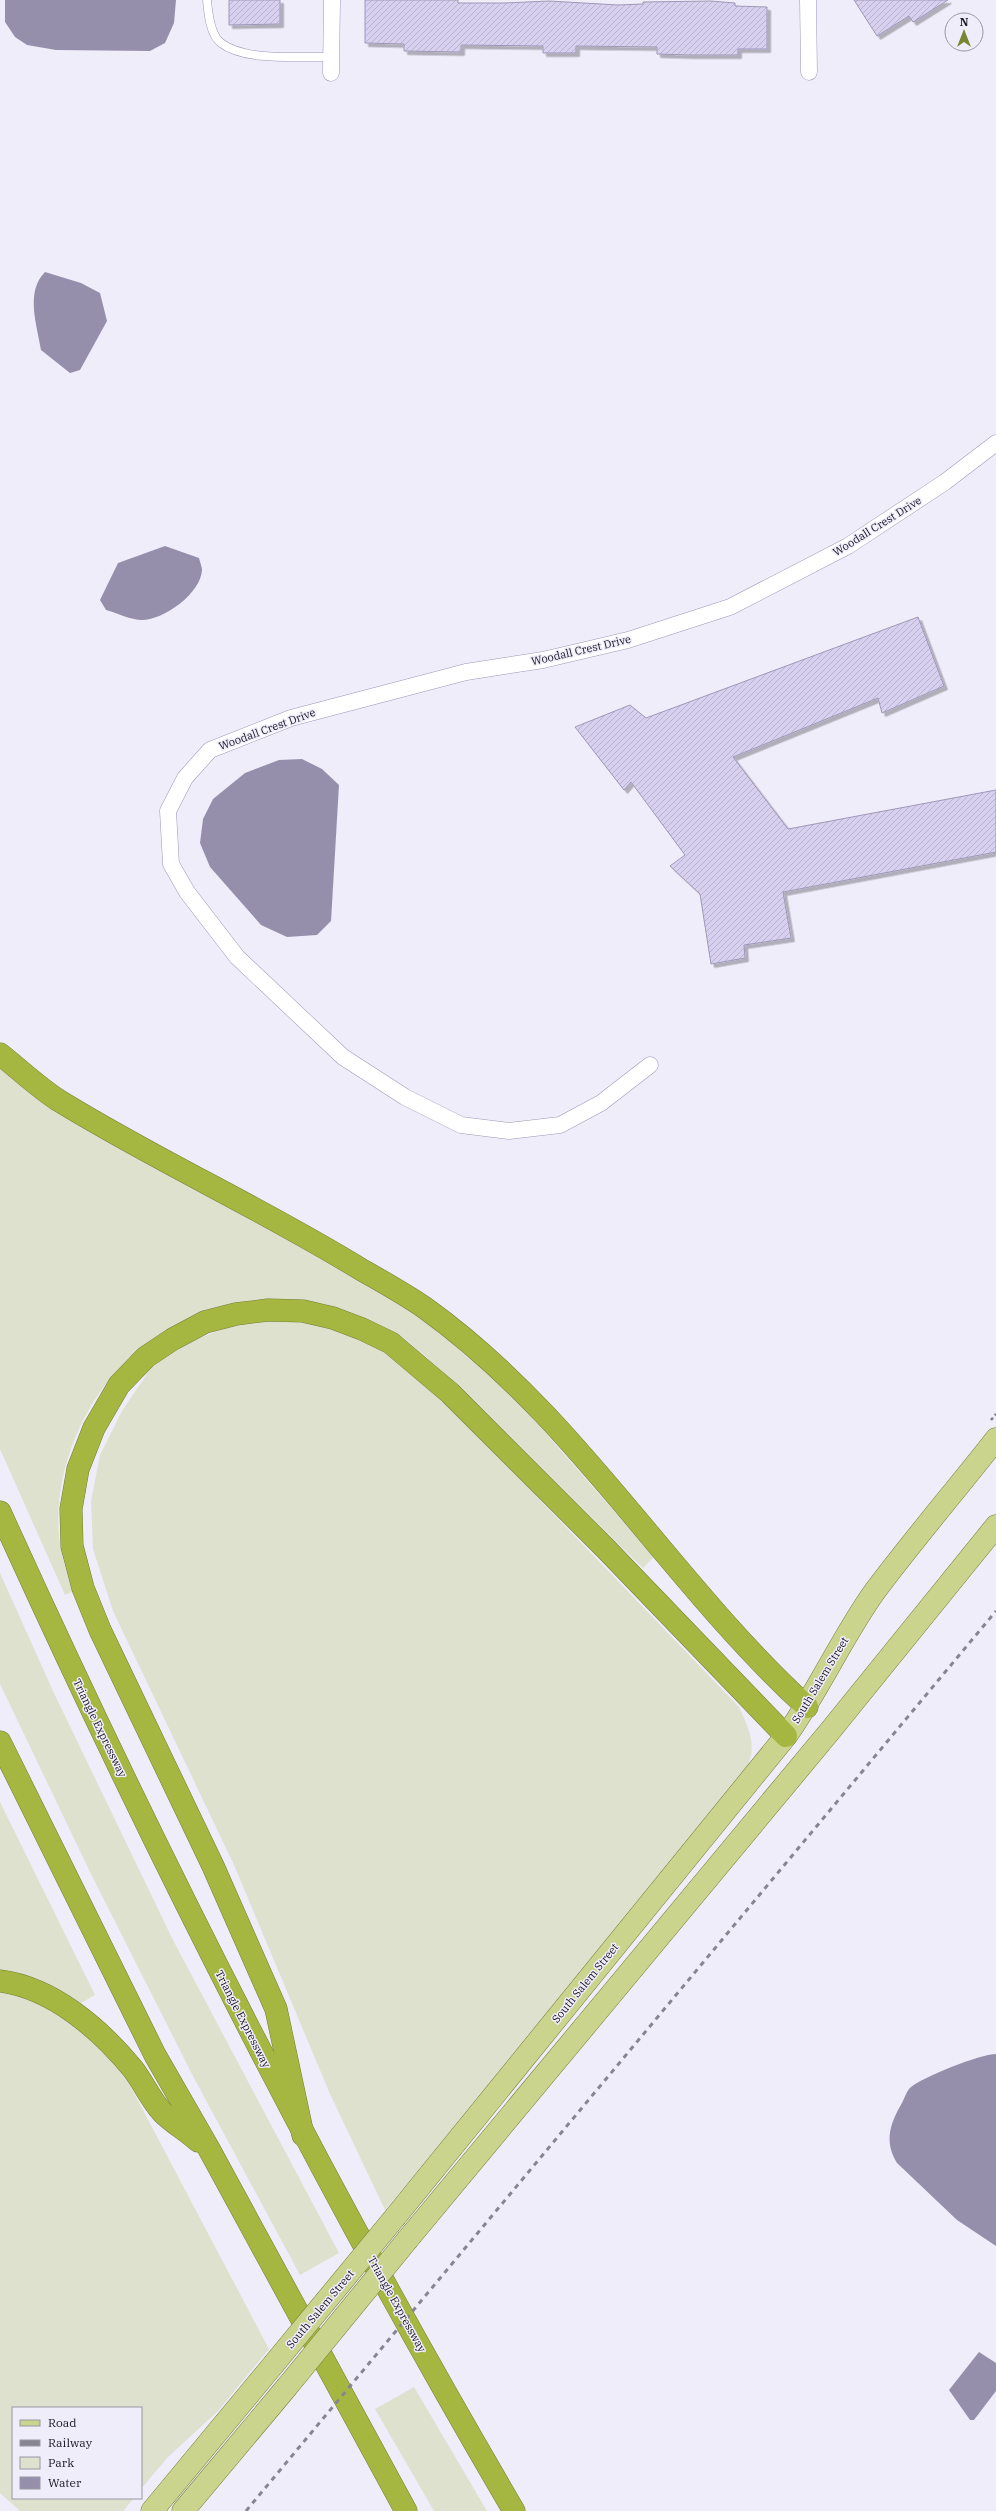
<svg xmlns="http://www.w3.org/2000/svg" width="996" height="2511" font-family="'IBM Plex Serif',serif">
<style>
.green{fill:#dde1ce}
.water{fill:#968fac}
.building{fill:url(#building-hatch);stroke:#9f97b7;filter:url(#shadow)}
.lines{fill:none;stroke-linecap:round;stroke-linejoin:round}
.lane-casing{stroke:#9e97b7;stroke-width:9}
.street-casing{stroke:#9e97b7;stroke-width:17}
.primary-casing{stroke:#757f36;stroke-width:23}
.highway-casing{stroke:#757f36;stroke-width:23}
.path{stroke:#7c7986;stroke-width:2.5;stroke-dasharray:3 3;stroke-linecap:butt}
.lane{stroke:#fff;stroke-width:8}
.street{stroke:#fff;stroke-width:16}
.primary{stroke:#cad48d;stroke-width:22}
.highway{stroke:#a6b741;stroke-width:22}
.rail{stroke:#888592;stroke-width:3;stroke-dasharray:5 5;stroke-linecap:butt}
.primary-bridge-casing{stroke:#757f36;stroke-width:23;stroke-linecap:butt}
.primary-bridge{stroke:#cad48d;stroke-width:22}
.labels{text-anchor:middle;stroke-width:3;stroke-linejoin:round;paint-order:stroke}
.street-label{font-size:11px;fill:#191622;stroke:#f0edfb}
</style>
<defs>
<pattern id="building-hatch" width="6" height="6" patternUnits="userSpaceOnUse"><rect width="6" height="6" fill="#d7d0ef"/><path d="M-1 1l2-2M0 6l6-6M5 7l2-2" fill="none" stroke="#b8b2cd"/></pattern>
<filter id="shadow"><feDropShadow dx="3.5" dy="3.5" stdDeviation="0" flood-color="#0004"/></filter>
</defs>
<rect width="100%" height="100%" fill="#f0edfb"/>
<!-- green -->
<g class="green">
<path d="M0,1066L407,1307L472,1356L507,1389L654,1557L643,1568C592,1519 541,1468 491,1418C469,1396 447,1375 423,1354C415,1348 408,1340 399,1335C372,1320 339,1305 308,1301C237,1291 167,1319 119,1369C77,1412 51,1485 60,1545C63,1561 68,1577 72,1592L65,1595L0,1449Z"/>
<path d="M287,1319L338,1329L385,1350L440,1396L739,1707C756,1743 756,1751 739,1787L385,2210L330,2094L234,1865L113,1611L93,1549L91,1501L100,1455L122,1411L151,1368L189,1342L236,1324Z"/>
<path d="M0,1573L53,1691L173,1940L339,2253L300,2275L195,2080L91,1874L0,1684Z"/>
<path d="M0,1802L95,1995L81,2003L41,1980L0,1969Z"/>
<path d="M0,1991C12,1995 26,1997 38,2003C73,2019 100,2048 125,2076L269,2349L218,2411L167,2458L141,2489V2408H13V2498H134L123,2511H20L0,2493Z"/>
<path d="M414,2387L487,2511H434L375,2409Z"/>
</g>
<!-- water -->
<g class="water">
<path d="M5,0H176L174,23L165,43L150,51L56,50L27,45L15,37L5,22Z"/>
<path d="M45,272L81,283L100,293L107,321L80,370L70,373L41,350C37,325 25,292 45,272Z"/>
<path d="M165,546L199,558C200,562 202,567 202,570C201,593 164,620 142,620C131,620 117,613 106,610L100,600L118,563Z"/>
<path d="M302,759L322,769L339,785L331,921L317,935L287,937L261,925L210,867L200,843L203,819L213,799L245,773L279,760Z"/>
<path d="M996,2054V2246L957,2220L897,2163C883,2140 891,2122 903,2101C905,2097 907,2090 911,2087C923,2077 980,2054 996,2054Z"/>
<path d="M979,2352L996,2363V2391L974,2420H970L949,2390Z"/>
</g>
<!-- building -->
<g class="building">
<path d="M229,0H280V24L229,25Z"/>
<path d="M365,0H458V3H505L549,1L618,5L643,4V2L711,1L735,3V6L767,7V49H738V55H690L657,54V47L576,46V53H543V46L461,45V52L404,51V44L365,43Z"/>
<path d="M854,0H948L913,22L909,16L877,36Z"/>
<path d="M918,617L944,686L882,713L878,698L733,757L788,829L996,790V852L783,892L791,938L744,945L745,958L711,964L700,894L670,866L685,855L631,782L624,790L575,727L630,705L646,718Z"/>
</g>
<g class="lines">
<defs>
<path id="lane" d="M207,0C208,12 210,35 221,43C246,62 300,56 331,57"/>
<g id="street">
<path d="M808,0L809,72"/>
<path d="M331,73L332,0"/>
<path d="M650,1065L601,1103L560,1125L509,1131L461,1125L405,1097L343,1057L237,957L187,892L171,864L168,811L185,778L210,750L291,718L466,672L543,660L628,640L730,607L848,546L945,482L996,443"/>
</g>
<g id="primary">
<path d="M396,2216L786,1736C819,1690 842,1637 875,1591C914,1539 956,1490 996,1439"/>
<path d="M408,2239L830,1731L996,1526"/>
<path d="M152,2511L273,2365"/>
<path d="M183,2511L286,2388"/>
</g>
<g id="highway">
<path d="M0,1054C19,1069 38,1087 58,1100C157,1161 263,1209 362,1270C383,1282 405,1294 425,1308C576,1416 671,1583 807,1707"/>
<path d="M0,1512C155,1854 324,2187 514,2511"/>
<path d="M0,1742L155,2055L209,2149L406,2511"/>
<path d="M0,1981C53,1988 100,2029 133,2069C143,2082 151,2100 162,2112C173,2123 187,2131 198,2141"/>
<path d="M303,2135L276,2009L213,1866L100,1630L83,1588L72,1546L71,1509L78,1469L94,1428L119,1385L146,1357L173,1339L205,1322L236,1314L268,1310L303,1311L333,1318L362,1329L391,1343L450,1393L606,1549L786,1736"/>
</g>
</defs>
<!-- lane casing -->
<use href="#lane" class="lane-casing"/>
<!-- street casing -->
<use href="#street" class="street-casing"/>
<!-- primary casing -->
<use href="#primary" class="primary-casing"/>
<!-- highway casing -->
<use href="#highway" class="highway-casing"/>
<!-- path -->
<path class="path" d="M991,1420L996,1414"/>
<!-- lane -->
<use href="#lane" class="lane"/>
<!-- street -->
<use href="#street" class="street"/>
<!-- primary -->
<use href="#primary" class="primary"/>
<!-- highway -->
<use href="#highway" class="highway"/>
<!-- rail -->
<path class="rail" d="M246,2511L996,1611"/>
<defs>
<g id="primary-bridge">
<path d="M273,2365L396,2216"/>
<path d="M286,2388L408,2239"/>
</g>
</defs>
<!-- primary-bridge casing -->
<use href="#primary-bridge" class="primary-bridge-casing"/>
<!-- primary-bridge -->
<use href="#primary-bridge" class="primary-bridge"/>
</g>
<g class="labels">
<!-- street labels -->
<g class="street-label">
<text transform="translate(877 526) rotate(-32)" y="4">Woodall Crest Drive</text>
<text transform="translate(581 650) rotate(-13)" y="4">Woodall Crest Drive</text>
<text transform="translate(267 729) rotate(-20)" y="4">Woodall Crest Drive</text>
<text transform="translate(820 1680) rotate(-59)" y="4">South Salem Street</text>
<text transform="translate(100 1728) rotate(64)" y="4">Triangle Expressway</text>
<text transform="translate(585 1983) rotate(-51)" y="4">South Salem Street</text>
<text transform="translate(243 2019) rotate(63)" y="4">Triangle Expressway</text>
<text transform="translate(397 2304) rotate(61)" y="4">Triangle Expressway</text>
<text transform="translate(320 2309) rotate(-50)" y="4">South Salem Street</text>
</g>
</g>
<!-- legend -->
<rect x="12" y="2407" width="130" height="92" fill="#f0edfb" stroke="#9a97a4"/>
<rect x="20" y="2420" width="20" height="6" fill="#cad48d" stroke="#9a97a4"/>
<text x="48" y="2427" font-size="12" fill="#191622">Road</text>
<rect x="20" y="2440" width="20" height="6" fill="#888592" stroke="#9a97a4"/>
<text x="48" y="2447" font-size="12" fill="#191622">Railway</text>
<rect x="20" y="2457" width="20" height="12" fill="#dde1ce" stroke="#9a97a4"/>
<text x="48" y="2467" font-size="12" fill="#191622">Park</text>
<rect x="20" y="2477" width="20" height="12" fill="#968fac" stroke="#9a97a4"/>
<text x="48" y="2487" font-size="12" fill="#191622">Water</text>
<!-- north arrow -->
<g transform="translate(964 32)"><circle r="19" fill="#f0edfb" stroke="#9a97a4"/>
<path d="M0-3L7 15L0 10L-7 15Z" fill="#788532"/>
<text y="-6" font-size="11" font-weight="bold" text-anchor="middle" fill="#191622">N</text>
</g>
</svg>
